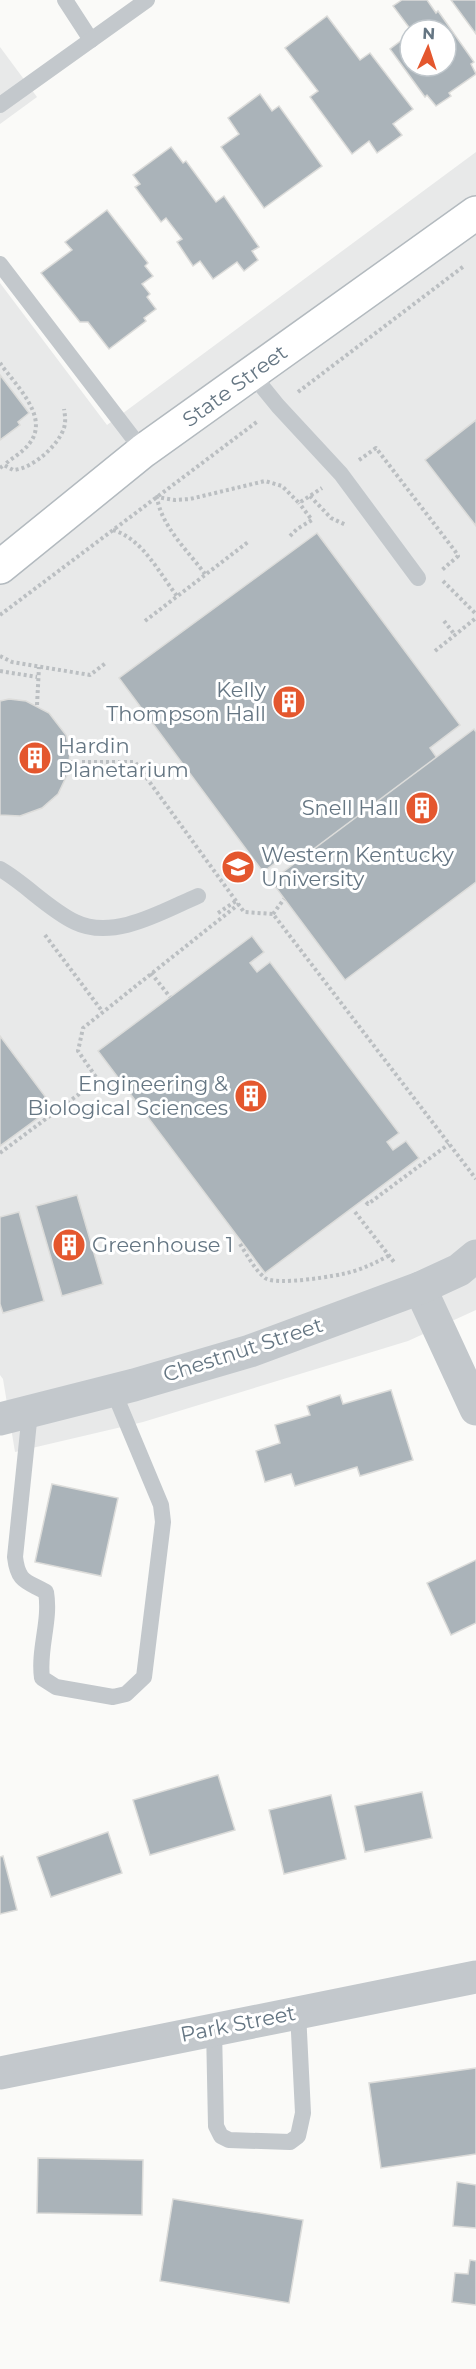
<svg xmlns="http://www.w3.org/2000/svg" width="476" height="2369" font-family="Montserrat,sans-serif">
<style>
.built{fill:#e8e9e9}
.building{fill:#aab3b9;stroke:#dcdcda;stroke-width:1.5}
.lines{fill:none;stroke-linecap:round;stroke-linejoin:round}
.secondary-casing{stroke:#b3babf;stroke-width:36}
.path{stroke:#bbbfc2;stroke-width:4;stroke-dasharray:3 3;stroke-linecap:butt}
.lane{stroke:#c3c8cc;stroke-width:16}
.street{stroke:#c3c8cc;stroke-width:33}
.secondary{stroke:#fff;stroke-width:33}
.labels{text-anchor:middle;stroke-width:6;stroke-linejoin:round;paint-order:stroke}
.street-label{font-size:21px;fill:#657683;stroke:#fff}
.poi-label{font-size:21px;fill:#657683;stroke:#fff;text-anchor:end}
</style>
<rect width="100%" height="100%" fill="#fafaf8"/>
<!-- built -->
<g class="built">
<path d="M0,47L37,97L0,124Z"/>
<path d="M476,152V1310L408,1341L143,1422L15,1452L3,1379L0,1375V283L107,425Z"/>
</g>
<!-- building -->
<g class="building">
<path d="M402,0H427L436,13L438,11L474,62L471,64L476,74L449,93L451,96L436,106L427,95L425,97L390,49L410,34V66H446V30H411L393,6Z"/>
<path d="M451,0H476V34Z"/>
<path d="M327,16L360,60L370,53L413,109L393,124L402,135L377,153L369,141L352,154L310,97L318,91L285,48Z"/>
<path d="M260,94L272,111L279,106L322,166L264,208L221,147L239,134L228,118Z"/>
<path d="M171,147L183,163L186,161L216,202L224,196L259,247L252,251L258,260L244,271L237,262L213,279L200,261L193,266L177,242L182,239L166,218L161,222L135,187L140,184L133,175Z"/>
<path d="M107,210L148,263L145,266L153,276L142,284L150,294L147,297L156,309L144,318L146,321L109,349L88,322H80L41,273L72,250L65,242Z"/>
<path d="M0,375L29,413L18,422L20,425L0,440Z"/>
<path d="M476,420V526L425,460Z"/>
<path d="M317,533L460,725L430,748L437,758L301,859L293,850L263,872L119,678Z"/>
<path d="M9,699L26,701L49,713L66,735L70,753L68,773L58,794L42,808L20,816L0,815V701Z"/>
<path d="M474,729L476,732V882L345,980L271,881Z"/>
<path d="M252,936L264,952L250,963L257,972L270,962L399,1133L387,1142L393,1150L406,1141L419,1158L265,1273L98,1051Z"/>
<path d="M0,1036L53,1107L0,1146Z"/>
<path d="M77,1195L103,1284L62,1296L36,1206Z"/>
<path d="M19,1212L44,1301L3,1313L0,1304V1217Z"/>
<path d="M391,1390L413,1460L360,1476L357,1467L295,1486L291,1474L265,1482L256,1451L280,1443L275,1425L310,1415L307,1406L340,1395L343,1404Z"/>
<path d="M52,1484L118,1498L101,1576L35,1562Z"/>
<path d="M476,1560V1623L451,1635L427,1583Z"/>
<path d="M218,1775L235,1830L150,1855L133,1800Z"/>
<path d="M422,1792L432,1838L365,1852L355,1806Z"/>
<path d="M331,1795L346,1859L284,1874L269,1810Z"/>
<path d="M108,1832L122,1873L51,1897L37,1857Z"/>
<path d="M3,1856L17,1910L0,1914V1857Z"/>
<path d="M476,2068V2154L381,2168L369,2083Z"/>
<path d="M38,2158L143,2160L142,2215L37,2213Z"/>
<path d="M457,2182L476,2185V2228L453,2226Z"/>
<path d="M173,2199L303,2220L289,2303L160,2281Z"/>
<path d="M470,2260L476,2261V2305L452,2302L455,2273L468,2274Z"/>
</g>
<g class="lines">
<defs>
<path id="secondary" d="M0,567L143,451L476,213"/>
</defs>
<!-- secondary casing -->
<use href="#secondary" class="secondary-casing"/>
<!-- path -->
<g class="path">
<path d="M0,363C15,385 51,417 29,444C23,452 12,458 4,465"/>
<path d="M298,392L464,266"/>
<path d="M359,460L376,448L455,551L458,556L442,570"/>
<path d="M0,468L4,465L13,470C32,469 58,446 64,428C66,422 65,415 64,409"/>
<path d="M310,496L331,518L346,525"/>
<path d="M113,530C143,539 159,573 177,596"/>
<path d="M290,536L297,529L312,520L299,503"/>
<path d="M205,574C188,551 161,526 157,497L175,500L190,499L265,481L282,486L299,503L322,488"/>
<path d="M443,581L476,614"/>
<path d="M0,615L258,421"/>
<path d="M145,621L248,542"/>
<path d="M444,621L455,635"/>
<path d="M435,651L476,618"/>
<path d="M0,656L12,662L90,675L107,662"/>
<path d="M0,671L37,677"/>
<path d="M37,705L39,667"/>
<path d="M70,762H135L244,912L273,914L476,1179"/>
<path d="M218,913L236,901"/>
<path d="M273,914L284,899"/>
<path d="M45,935L102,1011"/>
<path d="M151,973L170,997"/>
<path d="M0,1153L98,1080L78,1051L83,1028L239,904"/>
<path d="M366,1202L368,1204L449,1144"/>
<path d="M355,1212L394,1262"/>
<path d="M240,1244C247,1255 255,1270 265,1278C276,1286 337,1276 351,1272C365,1268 377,1262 390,1255"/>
</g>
<!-- lane -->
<g class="lane">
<path d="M65,0L91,40"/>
<path d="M0,105L147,0"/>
<path d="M0,264L143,451"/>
<path d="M252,374L278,406L341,474L418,578"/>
<path d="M0,869C26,884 48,909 75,922C114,941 163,911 198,896"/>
<path d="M30,1412L15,1557C18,1583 27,1581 46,1592C51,1621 38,1649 42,1678L56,1687L113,1697L126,1694L144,1677L163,1522L161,1505L113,1390"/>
<path d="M214,2028L216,2126L221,2136L229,2140L290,2142L298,2136L303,2113L298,2012"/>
</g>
<!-- street -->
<g class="street">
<path d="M420,1288L476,1409"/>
<path d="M0,1419L134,1385L250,1351L420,1288L459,1270L476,1256"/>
<path d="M0,2073L476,1977"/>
</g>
<!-- secondary -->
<use href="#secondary" class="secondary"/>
</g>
<!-- icons -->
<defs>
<symbol id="building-disc" viewBox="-11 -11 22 22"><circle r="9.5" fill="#e4572e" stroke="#fff"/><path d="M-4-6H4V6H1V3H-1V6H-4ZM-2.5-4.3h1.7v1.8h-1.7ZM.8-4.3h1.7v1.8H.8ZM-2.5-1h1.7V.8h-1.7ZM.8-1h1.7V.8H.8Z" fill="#fff"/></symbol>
<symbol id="university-disc" viewBox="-11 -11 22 22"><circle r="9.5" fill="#e4572e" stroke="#fff"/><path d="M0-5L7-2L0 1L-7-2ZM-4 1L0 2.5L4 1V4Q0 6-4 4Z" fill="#fff"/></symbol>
</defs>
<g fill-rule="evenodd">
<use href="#building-disc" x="270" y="683" width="38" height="38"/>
<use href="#building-disc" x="16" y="739" width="38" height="38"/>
<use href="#building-disc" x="403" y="789" width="38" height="38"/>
<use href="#university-disc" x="219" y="848" width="38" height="38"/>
<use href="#building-disc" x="232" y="1077" width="38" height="38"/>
<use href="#building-disc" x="50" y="1226" width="38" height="38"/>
</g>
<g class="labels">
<!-- street labels -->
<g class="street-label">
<text transform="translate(235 386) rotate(-36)" y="7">State Street</text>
<text transform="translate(243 1350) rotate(-18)" y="7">Chestnut Street</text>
<text transform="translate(238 2024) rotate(-11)" y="7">Park Street</text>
</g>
<!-- poi labels -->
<g class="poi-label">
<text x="266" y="697">Kelly<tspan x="266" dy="24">Thompson Hall</tspan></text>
<text x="58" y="753" text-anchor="start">Hardin<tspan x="58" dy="24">Planetarium</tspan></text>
<text x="399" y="815">Snell Hall</text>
<text x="261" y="862" text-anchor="start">Western Kentucky<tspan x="261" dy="24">University</tspan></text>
<text x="228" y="1091">Engineering &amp;<tspan x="228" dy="24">Biological Sciences</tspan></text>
<text x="92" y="1252" text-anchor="start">Greenhouse 1</text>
</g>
</g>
<!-- north arrow -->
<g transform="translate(428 48) rotate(3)"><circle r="28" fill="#ffffff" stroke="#c1c8cd" stroke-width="1.5"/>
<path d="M0-4.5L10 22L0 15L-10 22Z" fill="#e4572e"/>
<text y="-9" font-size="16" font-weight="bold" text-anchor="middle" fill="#657683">N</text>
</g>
</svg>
